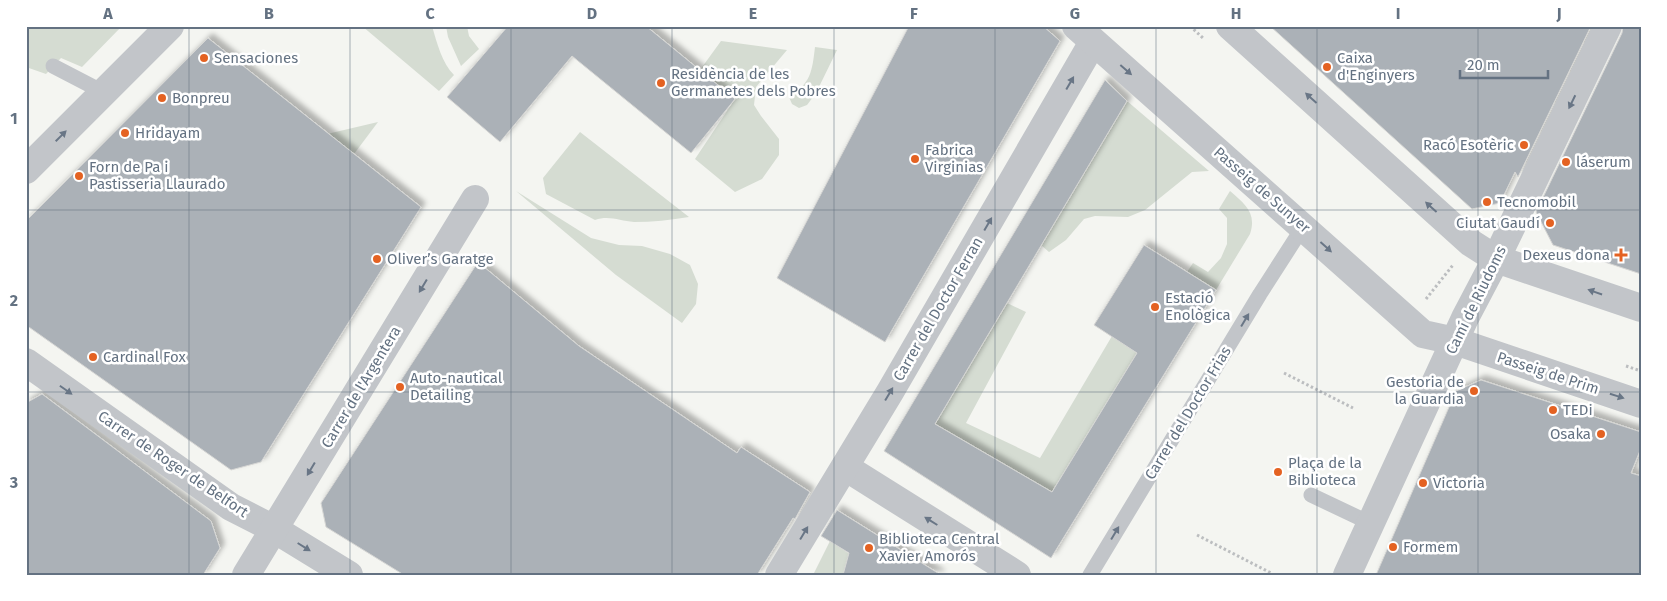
<svg xmlns="http://www.w3.org/2000/svg" width="1667" height="601" font-family="'Fira Sans',sans-serif">
<style>
.green{fill:#d5dcd2}
.building{fill:#abb1b7;stroke:#d6d6d4;filter:url(#shadow)}
.lines{fill:none;stroke-linecap:round;stroke-linejoin:round}
.path{stroke:#bcbec0;stroke-width:3;stroke-dasharray:2.5 2.5;stroke-linecap:butt}
.service{stroke:#c2c5c9;stroke-width:15}
.minor{stroke:#c2c5c9;stroke-width:28}
.tertiary{stroke:#c2c5c9;stroke-width:28}
.oneway{fill:#697686}
.grid{fill:none;stroke:#647282;stroke-width:1;stroke-opacity:0.55}
.poi-dot{fill:#e46222;stroke:#fff;stroke-width:2}
.labels{text-anchor:middle;stroke-width:5;stroke-linejoin:round;paint-order:stroke}
.poi-label{font-size:15px;fill:#647282;stroke:#fff;text-anchor:start}
.street-label{font-size:15px;fill:#647282;stroke:#fff}
.neatline{fill:none;stroke:#647282;stroke-width:2}
.grid-label{font-size:16px;text-anchor:middle;font-weight:bold;fill:#647282}
</style>
<defs>
<filter id="shadow"><feDropShadow dx="4.5" dy="-4.5" stdDeviation="2.5" flood-color="#0004"/></filter>
</defs>
<rect width="100%" height="100%" fill="#f4f5f1"/>
<!-- green -->
<g class="green">
<path d="M26,26H122L82,67L61,58L46,74L26,67Z"/>
<path d="M362,26H432C437,43 442,63 454,75L439,91Z"/>
<path d="M446,26H467L469,36L479,49L461,66L448,37Z"/>
<path d="M721,41L787,50L756,87L754,105L761,116L779,139V155L762,179L735,192L695,159L735,99L700,70Z"/>
<path d="M815,47L837,50L816,93L807,105L799,108L792,104L789,97C811,83 812,72 815,47Z"/>
<path d="M1127,101L1209,171L1192,172L1145,210L1128,217L1095,216L1084,219L1066,240L1049,252L1041,245Z"/>
<path d="M378,122L354,154L327,134Z"/>
<path d="M580,132L689,217C671,220 652,222 634,222C620,221 609,215 595,220L546,194L543,178Z"/>
<path d="M516,191L591,238L619,245L642,246L670,254L690,265L698,284L696,304L682,323L616,275Z"/>
<path d="M1230,191C1245,204 1257,213 1250,234L1216,290L1187,272L1193,263L1208,272L1221,258L1227,244V218L1219,209Z"/>
<path d="M1007,303L1026,312L966,423L1040,458L1112,336L1137,353L1052,492L935,424Z"/>
<path d="M830,541L851,555L846,564L843,575H813Z"/>
</g>
<!-- building -->
<g class="building">
<path d="M508,26H646L735,99L691,153L572,56L500,142L447,97Z"/>
<path d="M909,26H1043L1060,41L885,342L777,278Z"/>
<path d="M1270,26H1591L1518,177L1515,172L1500,203L1472,209Z"/>
<path d="M1623,26H1641V274L1553,245L1536,212L1622,33Z"/>
<path d="M208,38L421,207L261,462L231,470L26,325V221Z"/>
<path d="M1105,80L1127,101L935,424L1052,492L1137,353L1094,325L1144,245L1216,290L1051,558L884,451Z"/>
<path d="M478,262L579,346L737,453L741,447L810,492L795,519L793,518L757,575H404L326,527L321,503Z"/>
<path d="M1481,380L1641,432V448L1631,473L1641,476V575H1376L1456,391Z"/>
<path d="M42,394L211,521L220,548L203,575H26V403Z"/>
<path d="M837,510L941,575H843L849,553L821,536Z"/>
</g>
<g class="lines">
<!-- path -->
<g class="path">
<path d="M1190,26L1204,39"/>
<path d="M1426,299L1453,265"/>
<path d="M1626,366L1641,371"/>
<path d="M1284,373L1353,408"/>
<path d="M1197,535L1271,573"/>
</g>
<!-- service -->
<g class="service">
<path d="M53,66L105,93"/>
<path d="M1311,495L1370,523"/>
<path d="M1090,575L1260,294L1303,227"/>
</g>
<!-- minor -->
<g class="minor">
<path d="M26,170L170,26"/>
<path d="M26,362L231,507L274,529L349,575"/>
<path d="M845,467L1017,575"/>
<path d="M246,575L475,199"/>
<path d="M779,575L890,392L1093,42"/>
<path d="M1347,575L1465,318L1496,259L1608,26"/>
</g>
<!-- tertiary -->
<g class="tertiary">
<path d="M1076,26L1423,334L1455,341L1641,404"/>
<path d="M1230,26L1471,243L1496,259L1641,308"/>
</g>
</g>
<!-- one-way arrows -->
<defs><path id="oneway-solid" d="M-6-.8H1V-3.2L6.5 0L1 3.2V.8H-6Z" transform="scale(1.25)"/></defs>
<g class="oneway">
<use href="#oneway-solid" transform="translate(1126 70) rotate(41)"/>
<use href="#oneway-solid" transform="translate(1070 83) rotate(-60)"/>
<use href="#oneway-solid" transform="translate(1311 98) rotate(-138)"/>
<use href="#oneway-solid" transform="translate(1572 102) rotate(116)"/>
<use href="#oneway-solid" transform="translate(61 136) rotate(-45)"/>
<use href="#oneway-solid" transform="translate(1431 207) rotate(-138)"/>
<use href="#oneway-solid" transform="translate(988 224) rotate(-60)"/>
<use href="#oneway-solid" transform="translate(1326 247) rotate(42)"/>
<use href="#oneway-solid" transform="translate(423 286) rotate(121)"/>
<use href="#oneway-solid" transform="translate(1595 292) rotate(-161)"/>
<use href="#oneway-solid" transform="translate(1245 320) rotate(-59)"/>
<use href="#oneway-solid" transform="translate(66 390) rotate(35)"/>
<use href="#oneway-solid" transform="translate(889 394) rotate(-59)"/>
<use href="#oneway-solid" transform="translate(1617 396) rotate(18)"/>
<use href="#oneway-solid" transform="translate(311 469) rotate(121)"/>
<use href="#oneway-solid" transform="translate(931 521) rotate(-148)"/>
<use href="#oneway-solid" transform="translate(804 533) rotate(-59)"/>
<use href="#oneway-solid" transform="translate(1115 533) rotate(-59)"/>
<use href="#oneway-solid" transform="translate(304 547) rotate(32)"/>
</g>
<!-- grid -->
<path class="grid" d="M189,26V575M350,26V575M511,26V575M672,26V575M834,26V575M995,26V575M1156,26V575M1317,26V575M1478,26V575M26,210H1641M26,392H1641"/>
<!-- markers -->
<g class="poi-dot">
<circle cx="204" cy="58" r="5"/>
<circle cx="1327" cy="67" r="5"/>
<circle cx="661" cy="83" r="5"/>
<circle cx="162" cy="98" r="5"/>
<circle cx="125" cy="133" r="5"/>
<circle cx="1524" cy="145" r="5"/>
<circle cx="915" cy="159" r="5"/>
<circle cx="1566" cy="162" r="5"/>
<circle cx="79" cy="176" r="5"/>
<circle cx="1487" cy="202" r="5"/>
<circle cx="1550" cy="223" r="5"/>
<path d="M1618.5 247.5h5v5h5v5h-5v5h-5v-5h-5v-5h5z"/>
<circle cx="377" cy="259" r="5"/>
<circle cx="1155" cy="307" r="5"/>
<circle cx="93" cy="357" r="5"/>
<circle cx="400" cy="387" r="5"/>
<circle cx="1474" cy="391" r="5"/>
<circle cx="1553" cy="410" r="5"/>
<circle cx="1601" cy="434" r="5"/>
<circle cx="1278" cy="472" r="5"/>
<circle cx="1423" cy="483" r="5"/>
<circle cx="1393" cy="547" r="5"/>
<circle cx="869" cy="548" r="5"/>
</g>
<g class="labels">
<!-- poi labels -->
<g class="poi-label">
<text x="214" y="63">Sensaciones</text>
<text x="1337" y="63">Caixa<tspan x="1337" dy="17">d'Enginyers</tspan></text>
<text x="671" y="79">Residència de les<tspan x="671" dy="17">Germanetes dels Pobres</tspan></text>
<text x="172" y="103">Bonpreu</text>
<text x="135" y="138">Hridayam</text>
<text x="1514" y="150" text-anchor="end">Racó Esotèric</text>
<text x="925" y="155">Fabrica<tspan x="925" dy="17">Virginias</tspan></text>
<text x="1576" y="167">láserum</text>
<text x="89" y="172">Forn de Pa i<tspan x="89" dy="17">Pastisseria Llaurado</tspan></text>
<text x="1497" y="207">Tecnomobil</text>
<text x="1540" y="228" text-anchor="end">Ciutat Gaudí</text>
<text x="1610" y="260" text-anchor="end">Dexeus dona</text>
<text x="387" y="264">Oliver’s Garatge</text>
<text x="1165" y="303">Estació<tspan x="1165" dy="17">Enològica</tspan></text>
<text x="103" y="362">Cardinal Fox</text>
<text x="410" y="383">Auto-nautical<tspan x="410" dy="17">Detailing</tspan></text>
<text x="1464" y="387" text-anchor="end">Gestoria de<tspan x="1464" dy="17">la Guardia</tspan></text>
<text x="1563" y="415">TEDi</text>
<text x="1591" y="439" text-anchor="end">Osaka</text>
<text x="1288" y="468">Plaça de la<tspan x="1288" dy="17">Biblioteca</tspan></text>
<text x="1433" y="488">Victoria</text>
<text x="879" y="544">Biblioteca Central<tspan x="879" dy="17">Xavier Amorós</tspan></text>
<text x="1403" y="552">Formem</text>
</g>
<!-- street labels -->
<g class="street-label">
<text transform="translate(1262 190) rotate(41)" y="5">Passeig de Sunyer</text>
<text transform="translate(1476 300) rotate(-64)" y="5">Camí de Riudoms</text>
<text transform="translate(938 309) rotate(-60)" y="5">Carrer del Doctor Ferran</text>
<text transform="translate(1548 373) rotate(18)" y="5">Passeig de Prim</text>
<text transform="translate(361 387) rotate(-59)" y="5">Carrer de l'Argentera</text>
<text transform="translate(1188 413) rotate(-59)" y="5">Carrer del Doctor Frias</text>
<text transform="translate(173 464) rotate(34)" y="5">Carrer de Roger de Belfort</text>
</g>
</g>
<!-- border -->
<rect width="1667" height="601" fill="none" stroke="#ffffff" stroke-width="55"/>
<!-- scale -->
<path d="M1460 70v8h88v-8" fill="none" stroke="#647282" stroke-width="2.5"/>
<text x="1467" y="70" font-size="15" fill="#647282" stroke="#ffffff" stroke-width="4" paint-order="stroke">20 m</text>
<rect x="28" y="28" width="1612" height="546" class="neatline"/>
<g class="grid-label">
<text x="108" y="19">A</text>
<text x="269" y="19">B</text>
<text x="430" y="19">C</text>
<text x="592" y="19">D</text>
<text x="753" y="19">E</text>
<text x="914" y="19">F</text>
<text x="1075" y="19">G</text>
<text x="1236" y="19">H</text>
<text x="1398" y="19">I</text>
<text x="1559" y="19">J</text>
<text x="14" y="124">1</text>
<text x="14" y="306">2</text>
<text x="14" y="488">3</text>
</g>
</svg>
